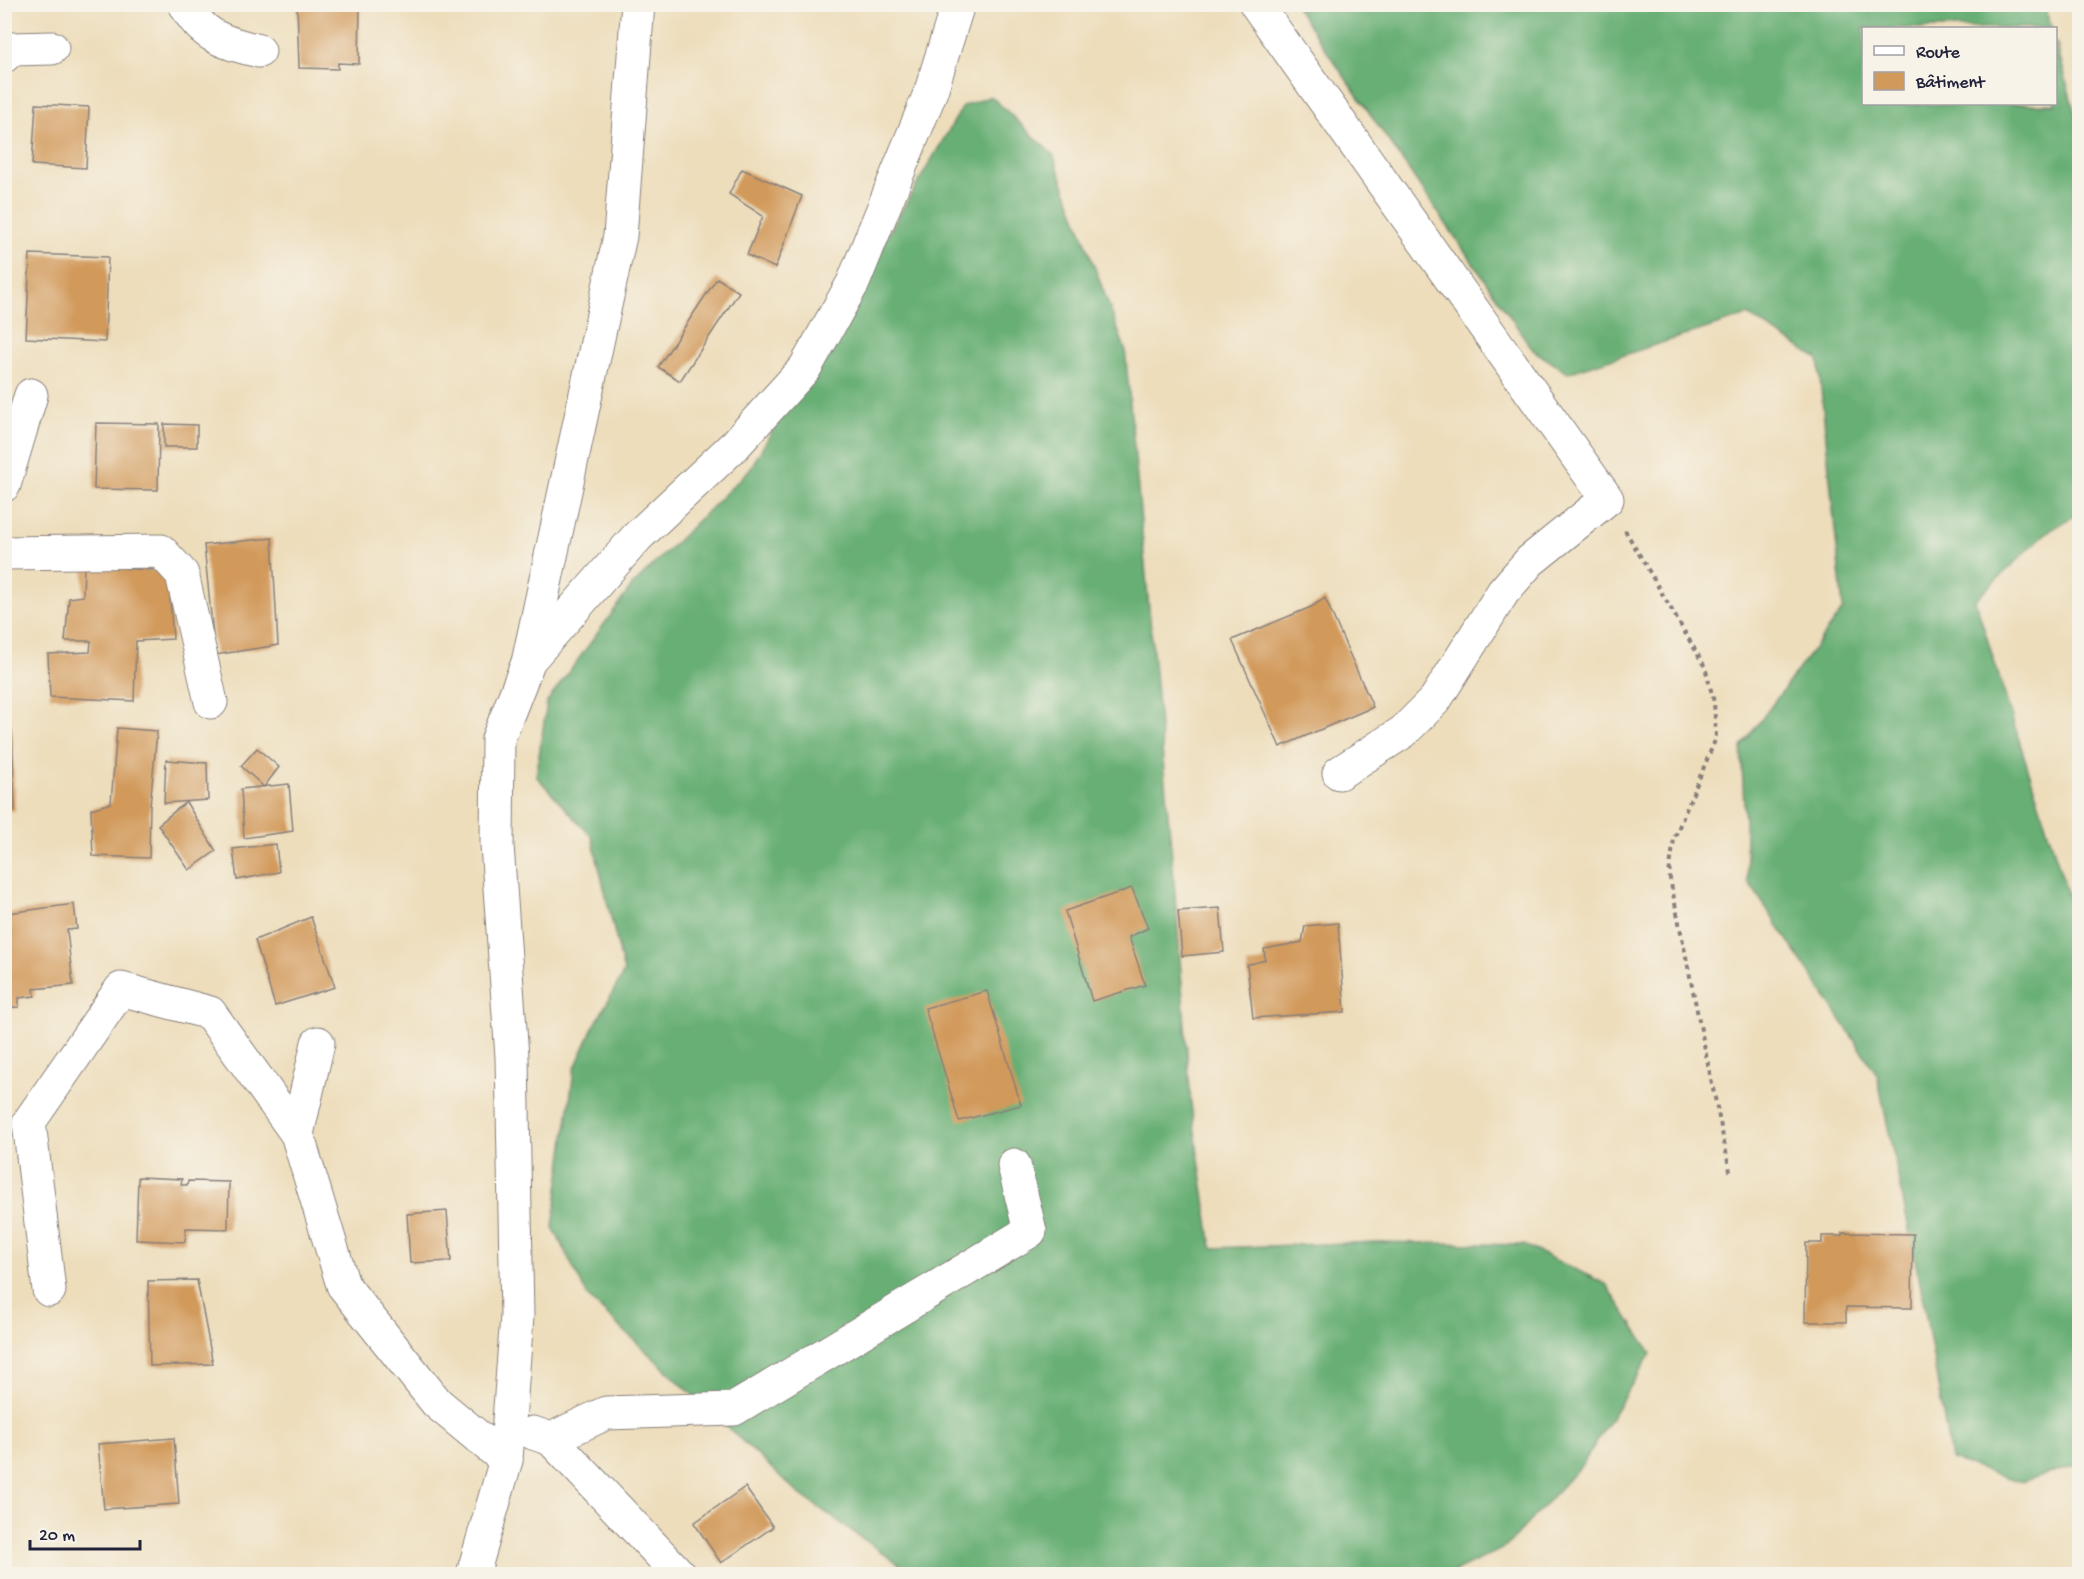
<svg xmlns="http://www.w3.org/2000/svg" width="2084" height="1579" font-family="'Gochi Hand',sans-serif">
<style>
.forest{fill:#68af74;stroke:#456858;stroke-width:1.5}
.building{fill:#d1995a}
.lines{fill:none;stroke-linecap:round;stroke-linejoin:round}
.minor-casing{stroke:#88807b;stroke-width:35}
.path{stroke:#88807b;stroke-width:4;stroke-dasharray:4.5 4.5;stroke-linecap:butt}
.minor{stroke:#fff;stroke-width:33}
</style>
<rect width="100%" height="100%" fill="#f7f3e8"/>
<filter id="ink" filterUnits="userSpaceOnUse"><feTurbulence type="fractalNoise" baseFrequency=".0167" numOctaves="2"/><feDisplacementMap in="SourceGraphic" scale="12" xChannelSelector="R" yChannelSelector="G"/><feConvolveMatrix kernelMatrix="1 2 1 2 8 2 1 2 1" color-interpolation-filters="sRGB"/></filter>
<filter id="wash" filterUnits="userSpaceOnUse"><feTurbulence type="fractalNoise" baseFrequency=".008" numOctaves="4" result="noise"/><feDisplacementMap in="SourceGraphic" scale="24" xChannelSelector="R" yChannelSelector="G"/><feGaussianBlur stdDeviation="1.35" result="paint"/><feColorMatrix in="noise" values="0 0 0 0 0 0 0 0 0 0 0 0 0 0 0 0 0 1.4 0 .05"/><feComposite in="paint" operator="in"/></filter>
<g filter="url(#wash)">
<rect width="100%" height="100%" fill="#edddbb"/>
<!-- forest -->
<g class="forest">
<path d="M1295,5H2043L2052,28H1864V104H2056V42L2079,129V513L2046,533L1975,600L2070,902H2079V1464L2022,1482L1951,1460L1921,1288L1877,1074L1748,881L1741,747L1843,609L1818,359L1748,315L1568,373L1533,350Z"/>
<path d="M991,96L1053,155L1125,349L1173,868L1191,1104L1212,1248L1379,1242L1524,1245L1606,1284L1651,1353L1584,1462L1506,1547L1450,1574H913L798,1493L588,1297L553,1227L574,1070L592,1030L624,972L592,837L536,776L547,702L632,586L750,469L963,106Z"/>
</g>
<g id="blocks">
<!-- building -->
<g class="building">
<path d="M297,4H360L359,64L338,63V69L299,68Z"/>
<path d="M743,4H807V10L743,9Z"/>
<path d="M36,104L89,107L86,168L32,165Z"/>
<path d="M742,169L802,196L775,268L747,255L763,216L729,194Z"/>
<path d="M30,254L108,257L105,342L26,338Z"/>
<path d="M717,278L739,292L680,381L658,367Z"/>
<path d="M96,423L159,424L158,490L94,489Z"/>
<path d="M164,424L197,425V447H164Z"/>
<path d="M272,538L278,645L215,655L204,545Z"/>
<path d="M84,566L168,571L173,639L136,641L134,701L50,697L48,654L90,652L91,641H65L69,598L83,596Z"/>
<path d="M1325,598L1373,707L1280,747L1232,640L1311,607Z"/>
<path d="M117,728L157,731L150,806L149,858L93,856L91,809L111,803Z"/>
<path d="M4,729H12L15,811H4Z"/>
<path d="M257,748L279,767L264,787L241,766Z"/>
<path d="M166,760L207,763L208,800L164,803Z"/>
<path d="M289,784L293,831L244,838L241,789Z"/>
<path d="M186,802L216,851L189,870L158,825Z"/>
<path d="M276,844L279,872L237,880L233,849Z"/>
<path d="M1132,888L1148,928L1129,937L1145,985L1092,1001L1065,911Z"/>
<path d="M74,904L77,929L67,930L73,985L34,989L35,996L19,998V1007L4,1008V931L10,930L8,913Z"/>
<path d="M1220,908L1224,952L1182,956L1178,911Z"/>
<path d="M311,917L335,987L275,1006L255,940Z"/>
<path d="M1338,923L1345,1012L1253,1018L1247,965L1265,960L1264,949L1302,942L1305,926Z"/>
<path d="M987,991L1021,1105L959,1121L925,1008Z"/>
<path d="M138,1177L182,1179L181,1185H187L188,1181L229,1182L228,1229L186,1228L185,1242L136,1240Z"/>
<path d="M447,1211L451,1261L410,1263L407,1214Z"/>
<path d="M1842,1233L1913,1234L1912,1308L1846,1307V1322H1805L1806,1243H1822V1236H1842Z"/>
<path d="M197,1280L213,1364L150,1366L148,1281Z"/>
<path d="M174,1438L179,1504L104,1509L98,1444Z"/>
<path d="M745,1487L773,1527L721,1563L694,1523Z"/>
</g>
</g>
</g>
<g filter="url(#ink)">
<use href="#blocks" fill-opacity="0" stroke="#88807b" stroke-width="1.5"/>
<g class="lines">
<defs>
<g id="minor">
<path d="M185,4C203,38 224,42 259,51"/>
<path d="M1256,4L1607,499L1530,561L1503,592L1435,700L1403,732L1339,773"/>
<path d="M4,56L12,49L52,48"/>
<path d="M4,485L31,395"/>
<path d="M4,553L161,551L182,574L211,702"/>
<path d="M529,658L620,236L638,4"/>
<path d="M318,1043L297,1134L343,1285L437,1403L506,1460"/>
<path d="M49,1290L29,1122L121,989L210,1013L297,1134"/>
<path d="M533,1433L551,1439L679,1574"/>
<path d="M551,1439L606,1413L734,1409L1030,1231L1014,1165"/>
<path d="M473,1574L506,1460L517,1316L512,1057L497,845L498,739L529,660L637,537L736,444L805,368L853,283L931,91L958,4"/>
</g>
</defs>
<!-- minor casing -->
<use href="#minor" class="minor-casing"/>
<!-- path -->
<path class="path" d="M1625,530L1705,667L1714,702L1716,738L1674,839L1669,874L1731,1176"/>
<!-- minor -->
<use href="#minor" class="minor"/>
</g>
</g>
<!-- margin -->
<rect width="2084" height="1579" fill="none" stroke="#f7f3e8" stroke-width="24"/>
<!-- legend -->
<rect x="1862" y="27" width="195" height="78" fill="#f7f3e8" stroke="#a29fa3" stroke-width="1.5"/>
<rect x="1874" y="46" width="30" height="9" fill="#ffffff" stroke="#a29fa3" stroke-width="1.5"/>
<text x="1916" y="57" font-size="18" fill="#22223b">Route</text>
<rect x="1874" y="72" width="30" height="18" fill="#d1995a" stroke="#a29fa3" stroke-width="1.5"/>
<text x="1916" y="87" font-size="18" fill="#22223b">Bâtiment</text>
<!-- scale -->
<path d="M30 1540v9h110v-9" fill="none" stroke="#22223b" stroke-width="3"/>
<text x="39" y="1540" font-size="18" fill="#22223b" stroke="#f7f3e8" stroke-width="4.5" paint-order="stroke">20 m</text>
</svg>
